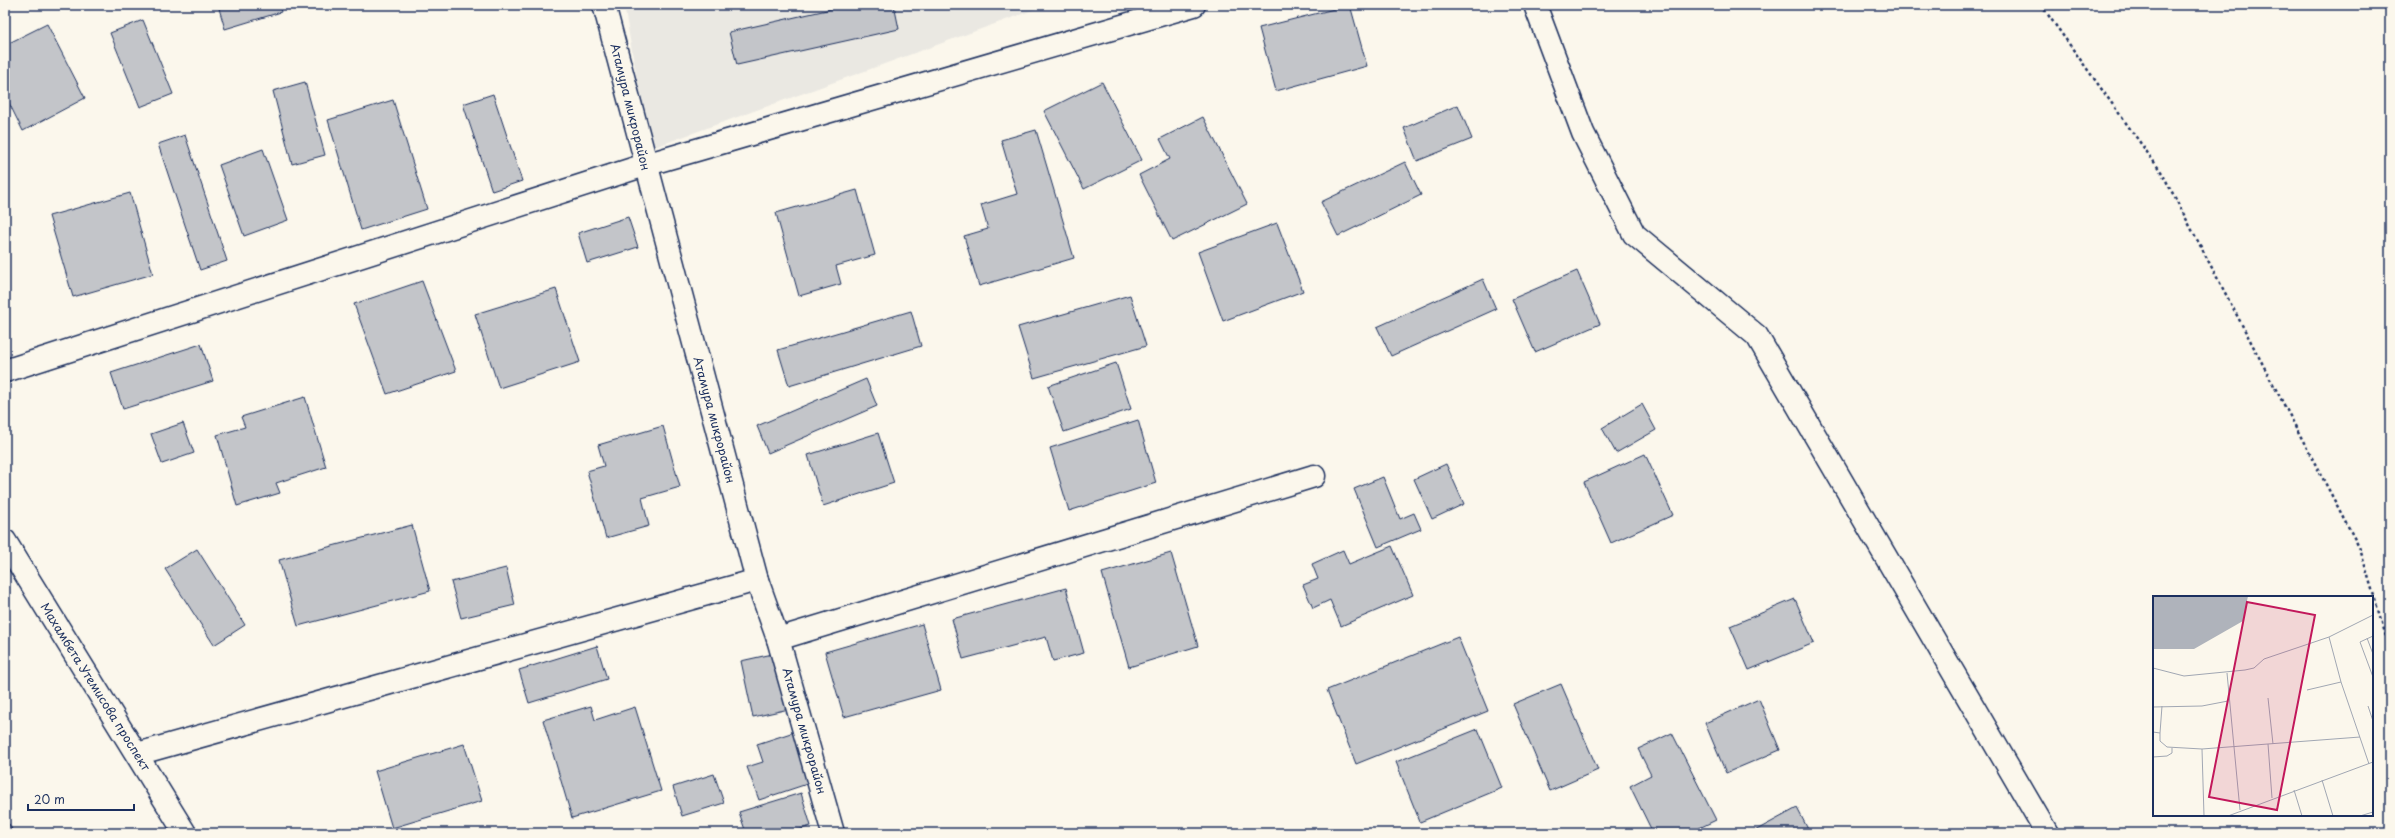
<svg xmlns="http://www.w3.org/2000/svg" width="2395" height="838" font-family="'Playpen Sans',sans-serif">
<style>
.built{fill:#eae8e2}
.building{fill:#c3c5c9;stroke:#1b2f5e}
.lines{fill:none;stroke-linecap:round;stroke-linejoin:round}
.street-casing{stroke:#1b2f5e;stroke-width:25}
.secondary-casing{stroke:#1b2f5e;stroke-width:25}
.path{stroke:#1b2f5e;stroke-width:2.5;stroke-dasharray:3 3;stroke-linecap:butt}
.street{stroke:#fbf7ec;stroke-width:22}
.secondary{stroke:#fbf7ec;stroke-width:22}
.labels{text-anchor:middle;stroke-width:3;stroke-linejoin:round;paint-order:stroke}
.street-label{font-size:12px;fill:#1b2f5e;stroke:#fbf7ec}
.inset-road{fill:none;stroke:#a1a7b3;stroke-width:1}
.view{fill:#c2185b;fill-opacity:0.15;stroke:#c2185b;stroke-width:2}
.inset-edge{fill:none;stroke:#1b2f5e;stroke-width:2}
</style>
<rect width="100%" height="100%" fill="#fbf7ec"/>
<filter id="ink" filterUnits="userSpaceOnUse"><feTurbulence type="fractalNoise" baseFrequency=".025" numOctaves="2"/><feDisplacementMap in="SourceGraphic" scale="8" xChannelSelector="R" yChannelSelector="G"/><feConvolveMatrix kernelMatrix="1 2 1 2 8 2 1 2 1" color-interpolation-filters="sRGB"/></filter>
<g filter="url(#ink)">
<!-- built -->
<path class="built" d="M624,5H1047L649,149Z"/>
<!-- building -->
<g class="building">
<path d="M218,5H279L281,12L225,29Z"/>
<path d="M849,5H894L899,29L737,65L729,32Z"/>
<path d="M1350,5L1367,66L1276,91L1259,28Z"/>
<path d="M143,20L173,94L140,107L110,33Z"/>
<path d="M47,24L85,98L23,131L5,95V45Z"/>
<path d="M305,82L325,155L292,164L273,91Z"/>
<path d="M1102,82L1142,160L1084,189L1044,111Z"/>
<path d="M493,94L522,181L492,191L463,104Z"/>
<path d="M393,100L427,209L361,230L328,120Z"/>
<path d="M1458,105L1472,139L1417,161L1404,128Z"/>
<path d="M1203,117L1247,204L1172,241L1139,175L1170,159L1160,139Z"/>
<path d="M1036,130L1074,258L979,286L964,236L988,229L981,205L1017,194L1001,140Z"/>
<path d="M185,135L227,261L200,270L158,144Z"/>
<path d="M263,149L288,220L244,236L219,165Z"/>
<path d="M1405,162L1421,195L1338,236L1321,202Z"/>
<path d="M857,190L875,255L836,266L841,284L799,296L776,213Z"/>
<path d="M130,193L153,274L73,297L49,216Z"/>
<path d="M628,217L638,247L587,263L578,233Z"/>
<path d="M1277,223L1303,291L1223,321L1198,252Z"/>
<path d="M1577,271L1600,324L1535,352L1512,299Z"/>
<path d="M1483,279L1496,309L1391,356L1377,327Z"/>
<path d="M422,281L456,371L387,394L354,304Z"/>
<path d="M556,289L580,362L499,388L475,314Z"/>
<path d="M1130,295L1146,346L1034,378L1018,327Z"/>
<path d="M911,311L921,346L789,386L778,350Z"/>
<path d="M201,344L213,381L123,409L111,373Z"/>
<path d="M1116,363L1131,409L1064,432L1048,386Z"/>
<path d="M866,379L877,406L768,453L757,426Z"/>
<path d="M305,397L326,467L276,483L280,493L237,506L217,435L245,427L241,417Z"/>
<path d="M1642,404L1656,430L1616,453L1602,428Z"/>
<path d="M1138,420L1156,483L1069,511L1050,448Z"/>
<path d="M183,423L194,453L162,464L151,434Z"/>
<path d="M663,426L680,487L642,498L649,526L606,538L587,471L604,466L598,445Z"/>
<path d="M878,433L894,483L823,506L808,455Z"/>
<path d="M1645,454L1673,515L1611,543L1584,482Z"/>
<path d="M1446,464L1464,504L1432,519L1414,479Z"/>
<path d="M1383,477L1400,519L1414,513L1421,529L1378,547L1354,489Z"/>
<path d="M412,525L430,591L298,626L279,560Z"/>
<path d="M1392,546L1413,595L1341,626L1330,600L1313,608L1303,585L1318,579L1312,564L1343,550L1349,564Z"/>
<path d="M197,549L245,625L214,645L165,569Z"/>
<path d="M1171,553L1198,646L1129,667L1102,573Z"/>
<path d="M506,568L515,605L461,618L451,582Z"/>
<path d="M1066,588L1084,653L1053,661L1046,637L963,659L952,619Z"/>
<path d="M1795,599L1814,643L1749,670L1730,626Z"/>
<path d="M922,624L941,690L844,717L825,652Z"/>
<path d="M1458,637L1488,711L1356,764L1327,690Z"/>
<path d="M597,646L607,679L529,703L519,670Z"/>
<path d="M777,653L789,709L753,717L741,661Z"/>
<path d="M1561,684L1598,770L1550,791L1513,704Z"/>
<path d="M1759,699L1780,750L1726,773L1705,723Z"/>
<path d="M591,706L595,720L635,707L661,791L572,818L543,720Z"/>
<path d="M1478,729L1502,788L1420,822L1396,762Z"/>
<path d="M794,732L810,783L759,800L747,767L763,762L757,744Z"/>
<path d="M1672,733L1716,820L1689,833H1653L1630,786L1651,775L1638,749Z"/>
<path d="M464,744L482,801L392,828L375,771Z"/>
<path d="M714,774L724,803L682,816L673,787Z"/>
<path d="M801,793L811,826L788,833H746L739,812Z"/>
<path d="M1797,808L1810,833H1751Z"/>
<path d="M9,824L14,833H5V826Z"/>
</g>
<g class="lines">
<defs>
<g id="street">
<path d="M604,5L757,580L778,639L833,833"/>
<path d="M1535,5L1583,133L1634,234L1757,336L2047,833"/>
<path d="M5,371L645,165L1194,5"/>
<path d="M778,639L1314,476"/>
<path d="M137,754L757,580"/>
</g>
<path id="secondary" d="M5,541L185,833"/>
</defs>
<!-- street casing -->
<use href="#street" class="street-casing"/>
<!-- secondary casing -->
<use href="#secondary" class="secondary-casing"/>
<!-- path -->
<path class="path" d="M2041,5L2162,173L2360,549L2390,650"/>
<!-- street -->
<use href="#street" class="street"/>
<!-- secondary -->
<use href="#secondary" class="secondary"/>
</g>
</g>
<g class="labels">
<!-- street labels -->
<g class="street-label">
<text transform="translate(630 107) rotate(76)" y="4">Атамура микрорайон</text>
<text transform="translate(714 420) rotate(75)" y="4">Атамура микрорайон</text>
<text transform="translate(95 687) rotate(58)" y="4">Махамбета Утемисова проспект</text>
<text transform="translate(804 731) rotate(74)" y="4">Атамура микрорайон</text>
</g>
</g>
<!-- overview -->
<g transform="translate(2153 596)">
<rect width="220" height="220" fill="#fbf7ec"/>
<path d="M0,0H95L90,25L41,53H0Z" fill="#afb3bb"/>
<path class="inset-road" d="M220,40L207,46L220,81M176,41L188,86L216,168M214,42L220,58M0,72L31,80L92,74L101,72L111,63L176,41L220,19M74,77L87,214M154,94L188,86M115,102L120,148M215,110L220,125M0,111L49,110L75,105M0,136L7,137V145L14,151L49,153L207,141M7,137L9,110M115,148L119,202M49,153L51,220M0,161L14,160L19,157V152M169,184L180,220M141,194L149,220M75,220L220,166M207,220L220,216"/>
<path class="view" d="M94,6L162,19L124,214L56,201Z"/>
<rect width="220" height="220" class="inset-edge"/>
</g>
<!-- margin -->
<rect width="2395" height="838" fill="none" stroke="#fbf7ec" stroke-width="20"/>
<rect x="10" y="10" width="2375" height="818" fill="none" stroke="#1b2f5e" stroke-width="1.5" filter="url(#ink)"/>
<!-- scale -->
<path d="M28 804v6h106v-6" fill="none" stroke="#1b2f5e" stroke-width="2"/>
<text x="34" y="804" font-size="12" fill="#1b2f5e" stroke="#fbf7ec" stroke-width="3" paint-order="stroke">20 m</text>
</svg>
